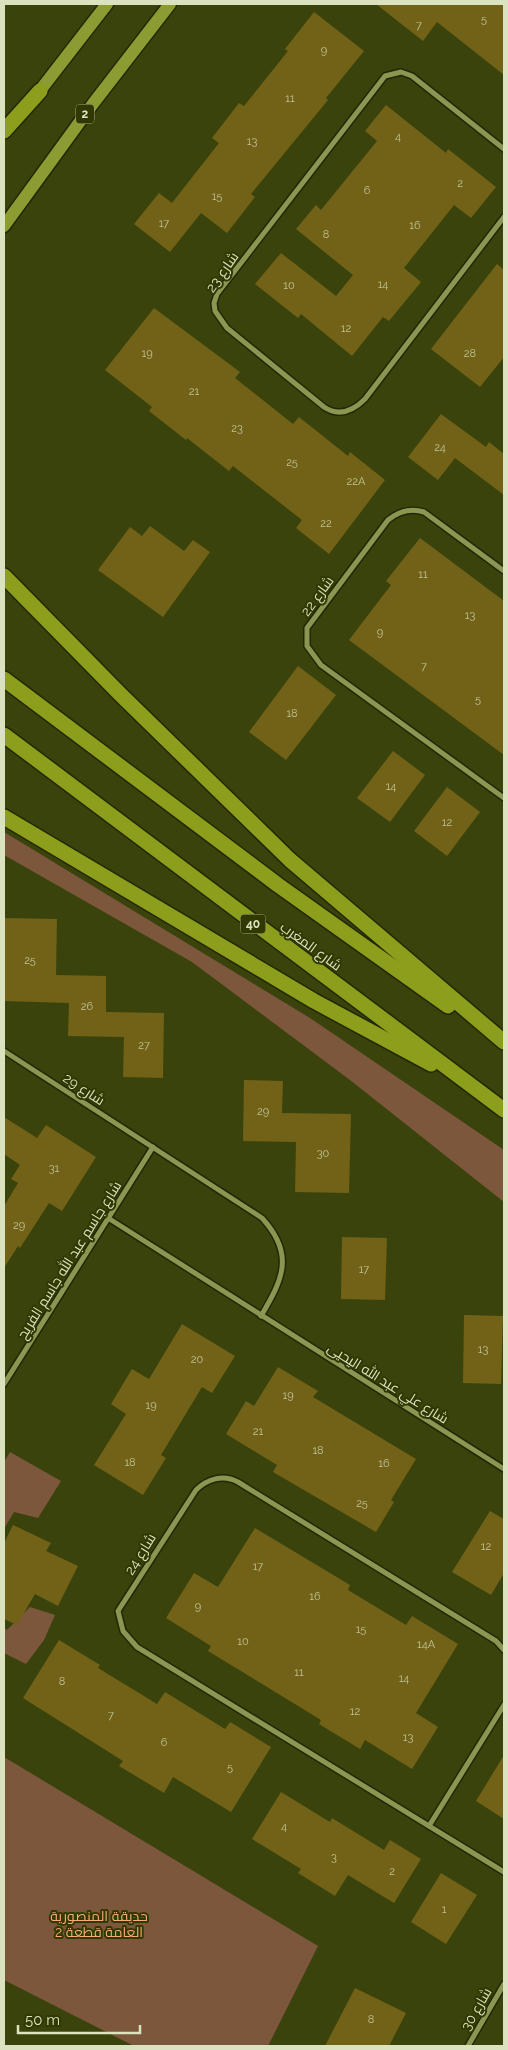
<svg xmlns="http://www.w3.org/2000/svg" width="508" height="2050" font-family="Raleway,Cairo,sans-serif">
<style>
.green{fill:#7d573b}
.building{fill:#716217}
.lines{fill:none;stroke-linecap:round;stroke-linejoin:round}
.street-casing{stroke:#232804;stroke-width:8}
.primary-casing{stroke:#232804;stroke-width:15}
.highway-casing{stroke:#232804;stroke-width:18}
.street{stroke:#8a9652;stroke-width:5}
.primary{stroke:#8c9b32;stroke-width:12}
.highway{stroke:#8d9e1c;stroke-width:15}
.labels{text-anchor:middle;stroke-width:4;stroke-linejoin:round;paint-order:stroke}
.number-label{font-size:11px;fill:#c0c296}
.shield{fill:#313801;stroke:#a8af87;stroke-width:1}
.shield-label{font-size:12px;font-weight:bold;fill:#dbe2c0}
.street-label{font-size:14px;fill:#dbe2c0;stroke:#313801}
.park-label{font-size:14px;fill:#f9ad74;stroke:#313801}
</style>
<rect width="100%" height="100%" fill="#3b430d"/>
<!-- green -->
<g class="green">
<path d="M4,832L310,1018L504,1150V1202L350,1080L192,962L4,855Z"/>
<path d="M10,1452L61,1481L38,1518L14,1512L4,1529V1462Z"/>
<path d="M30,1607L55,1615L44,1640L26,1664L4,1653V1628L7,1630Z"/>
<path d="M4,1757L318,1946L268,2046H134L4,1980Z"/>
</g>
<!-- building -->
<g class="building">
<path d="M376,4H504V75L437,22L423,41Z"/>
<path d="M314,12L364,51L326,98L328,100L251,194L255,197L227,233L201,213L170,252L134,224L159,193L172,203L219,143L212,138L239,103L244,106L288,51L285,49Z"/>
<path d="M386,105L446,153L448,149L496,187L471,218L454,205L404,268L421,282L389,321L383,317L352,356L301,314L298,318L255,284L281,253L336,296L353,275L296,229L316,205L321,210L377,141L365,131Z"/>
<path d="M497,264L504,270V357L480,387L431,349Z"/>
<path d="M154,308L240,372L235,378L293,424L299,417L348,456L350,452L385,480L329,554L296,528L302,520L233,466L229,471L187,438L186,440L149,411L152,407L105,370Z"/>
<path d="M441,414L486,447L489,442L504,454V495L455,458L438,480L408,457Z"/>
<path d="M150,526L184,551L193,540L210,552L163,617L98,570L130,527L142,536Z"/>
<path d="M420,538L504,601V755L349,640L391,585L386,581Z"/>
<path d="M298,666L336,695L286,760L249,732Z"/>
<path d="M393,751L425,775L390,822L357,798Z"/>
<path d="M447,787L480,812L447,856L414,831Z"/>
<path d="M4,918L57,919L56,975L106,976V1012L164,1013L163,1078L123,1077L124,1037L68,1036L69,1003L4,1001Z"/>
<path d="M244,1080L283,1081L282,1113L351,1114L349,1193L295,1192L296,1142L243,1141Z"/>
<path d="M4,1117L37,1138L46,1125L96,1157L62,1211L49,1203L20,1248L18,1246L4,1268V1206L18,1183L11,1179L20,1165L4,1154Z"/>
<path d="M342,1237L387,1238L385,1300L341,1299Z"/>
<path d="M464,1315L503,1316L501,1384L463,1383Z"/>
<path d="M182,1324L235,1356L212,1393L202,1387L161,1455L166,1458L143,1495L94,1465L126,1414L111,1404L132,1369L149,1379Z"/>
<path d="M278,1367L318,1391L313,1397L416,1459L391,1500L394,1502L376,1532L273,1472L277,1465L226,1434L246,1401L254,1406Z"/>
<path d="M490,1511L504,1519V1573L491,1595L452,1572Z"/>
<path d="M13,1525L51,1543L46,1551L78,1566L58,1606L35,1594L17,1625L4,1619V1543Z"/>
<path d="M255,1528L350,1585L348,1590L406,1625L412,1616L458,1644L416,1713L438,1727L412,1769L365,1740L360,1749L319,1724L321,1720L208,1651L211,1646L166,1618L194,1573L218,1587Z"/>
<path d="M59,1640L100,1665L98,1668L157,1704L165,1692L225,1729L230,1722L271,1747L231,1812L173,1777L164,1793L119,1766L123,1761L23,1698Z"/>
<path d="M504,1755V1819L476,1801Z"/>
<path d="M281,1792L330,1822L332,1818L384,1850L390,1840L421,1859L394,1903L348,1875L335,1896L298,1873L301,1869L252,1839Z"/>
<path d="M441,1873L477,1895L446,1944L411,1922Z"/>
<path d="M355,1988L406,2013L389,2046H325Z"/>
</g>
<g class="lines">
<defs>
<g id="street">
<path d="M504,149L412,76L401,72L385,76L217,294L214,303L215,311L227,328L324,407C339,417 353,411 365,399L504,217"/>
<path d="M504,571L424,512C411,508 398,512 388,520L307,628V646L321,665L504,798"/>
<path d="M4,1051L262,1218C295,1254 283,1279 261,1316"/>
<path d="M108,1218L504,1469"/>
<path d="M4,1384L153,1147"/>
<path d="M504,1650L496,1641L238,1482C223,1474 207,1479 196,1490L118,1611L123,1631L137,1647L504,1872"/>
<path d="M429,1826L504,1705"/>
<path d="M468,2046L504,1984"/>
</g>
<g id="primary">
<path d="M35,97L107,4"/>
<path d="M4,226L92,105L170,4"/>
</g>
<g id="highway">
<path d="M4,131L40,91"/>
<path d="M4,576L121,695L290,860L504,1042"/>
<path d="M4,679L278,885L448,1006"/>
<path d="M4,735L504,1110"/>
<path d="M4,817L314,1001L431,1064"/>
</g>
</defs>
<!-- street casing -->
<use href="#street" class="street-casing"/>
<!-- primary casing -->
<use href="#primary" class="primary-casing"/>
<!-- highway casing -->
<use href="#highway" class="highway-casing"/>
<!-- street -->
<use href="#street" class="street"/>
<!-- primary -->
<use href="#primary" class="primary"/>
<!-- highway -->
<use href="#highway" class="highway"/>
</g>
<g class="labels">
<!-- number labels -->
<g class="number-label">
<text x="484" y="23">5</text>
<text x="419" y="29">7</text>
<text x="324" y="54">9</text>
<text x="290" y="102">11</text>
<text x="398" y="140">4</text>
<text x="252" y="145">13</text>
<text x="460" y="187">2</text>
<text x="367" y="194">6</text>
<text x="217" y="200">15</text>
<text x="164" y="227">17</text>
<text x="415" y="229">16</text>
<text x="326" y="238">8</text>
<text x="383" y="288">14</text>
<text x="289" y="289">10</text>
<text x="346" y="332">12</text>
<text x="147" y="357">19</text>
<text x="470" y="357">28</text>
<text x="194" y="395">21</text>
<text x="237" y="432">23</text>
<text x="440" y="451">24</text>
<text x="292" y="466">25</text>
<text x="356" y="485">22A</text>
<text x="326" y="527">22</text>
<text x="423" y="578">11</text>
<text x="470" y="619">13</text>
<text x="380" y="636">9</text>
<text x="424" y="670">7</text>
<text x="478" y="703">5</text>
<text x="292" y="717">18</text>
<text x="391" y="790">14</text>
<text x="447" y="826">12</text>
<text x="30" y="964">25</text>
<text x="87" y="1010">26</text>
<text x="144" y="1049">27</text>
<text x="263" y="1115">29</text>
<text x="323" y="1157">30</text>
<text x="54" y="1172">31</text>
<text x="19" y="1229">29</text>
<text x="364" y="1273">17</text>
<text x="483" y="1353">13</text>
<text x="197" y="1363">20</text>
<text x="288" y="1399">19</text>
<text x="151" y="1409">19</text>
<text x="258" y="1435">21</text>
<text x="318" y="1454">18</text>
<text x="130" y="1466">18</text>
<text x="384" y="1467">16</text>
<text x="362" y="1507">25</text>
<text x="486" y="1550">12</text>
<text x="258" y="1570">17</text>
<text x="315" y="1600">16</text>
<text x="198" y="1610">9</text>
<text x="361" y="1633">15</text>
<text x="243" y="1645">10</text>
<text x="426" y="1648">14A</text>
<text x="299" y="1676">11</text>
<text x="404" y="1682">14</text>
<text x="62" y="1685">8</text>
<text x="355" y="1715">12</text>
<text x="111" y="1719">7</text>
<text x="408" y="1741">13</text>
<text x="164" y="1746">6</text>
<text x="230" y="1771">5</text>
<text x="284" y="1830">4</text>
<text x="334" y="1861">3</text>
<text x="392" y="1875">2</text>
<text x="444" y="1913">1</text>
<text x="371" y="2023">8</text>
</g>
<!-- shield labels -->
<g class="shield">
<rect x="76" y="104.5" width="18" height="19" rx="4"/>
<rect x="240.5" y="914.5" width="25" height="19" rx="4"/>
</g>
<g class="shield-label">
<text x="85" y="118">2</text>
<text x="253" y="928">40</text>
</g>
<!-- street labels -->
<g class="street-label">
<text transform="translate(222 272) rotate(-55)" y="5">شارع 23</text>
<text transform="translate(317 596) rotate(-54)" y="5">شارع 22</text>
<text transform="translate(311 946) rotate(36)" y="5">شارع المغرب</text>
<text transform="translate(84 1089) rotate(33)" y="5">شارع 29</text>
<text transform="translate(69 1260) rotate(-58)" y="5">شارع جاسم عبد الله جاسم الفريح</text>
<text transform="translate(388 1383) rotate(32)" y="5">شارع علي عبد الله اليحيى</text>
<text transform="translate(140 1554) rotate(-58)" y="5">شارع 24</text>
<text transform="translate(476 2009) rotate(-60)" y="5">شارع 30</text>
</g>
<!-- park labels -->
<g class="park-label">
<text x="99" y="1921">حديقة المنصورية<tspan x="99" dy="16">العامة قطعة 2</tspan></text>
</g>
</g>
<!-- border -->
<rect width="508" height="2050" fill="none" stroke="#dbe2c0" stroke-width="10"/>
<!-- scale -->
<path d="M18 2025v8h122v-8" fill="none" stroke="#dbe2c0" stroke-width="2.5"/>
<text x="25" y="2025" font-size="15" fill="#dbe2c0" stroke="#313801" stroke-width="4" paint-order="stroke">50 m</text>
</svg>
